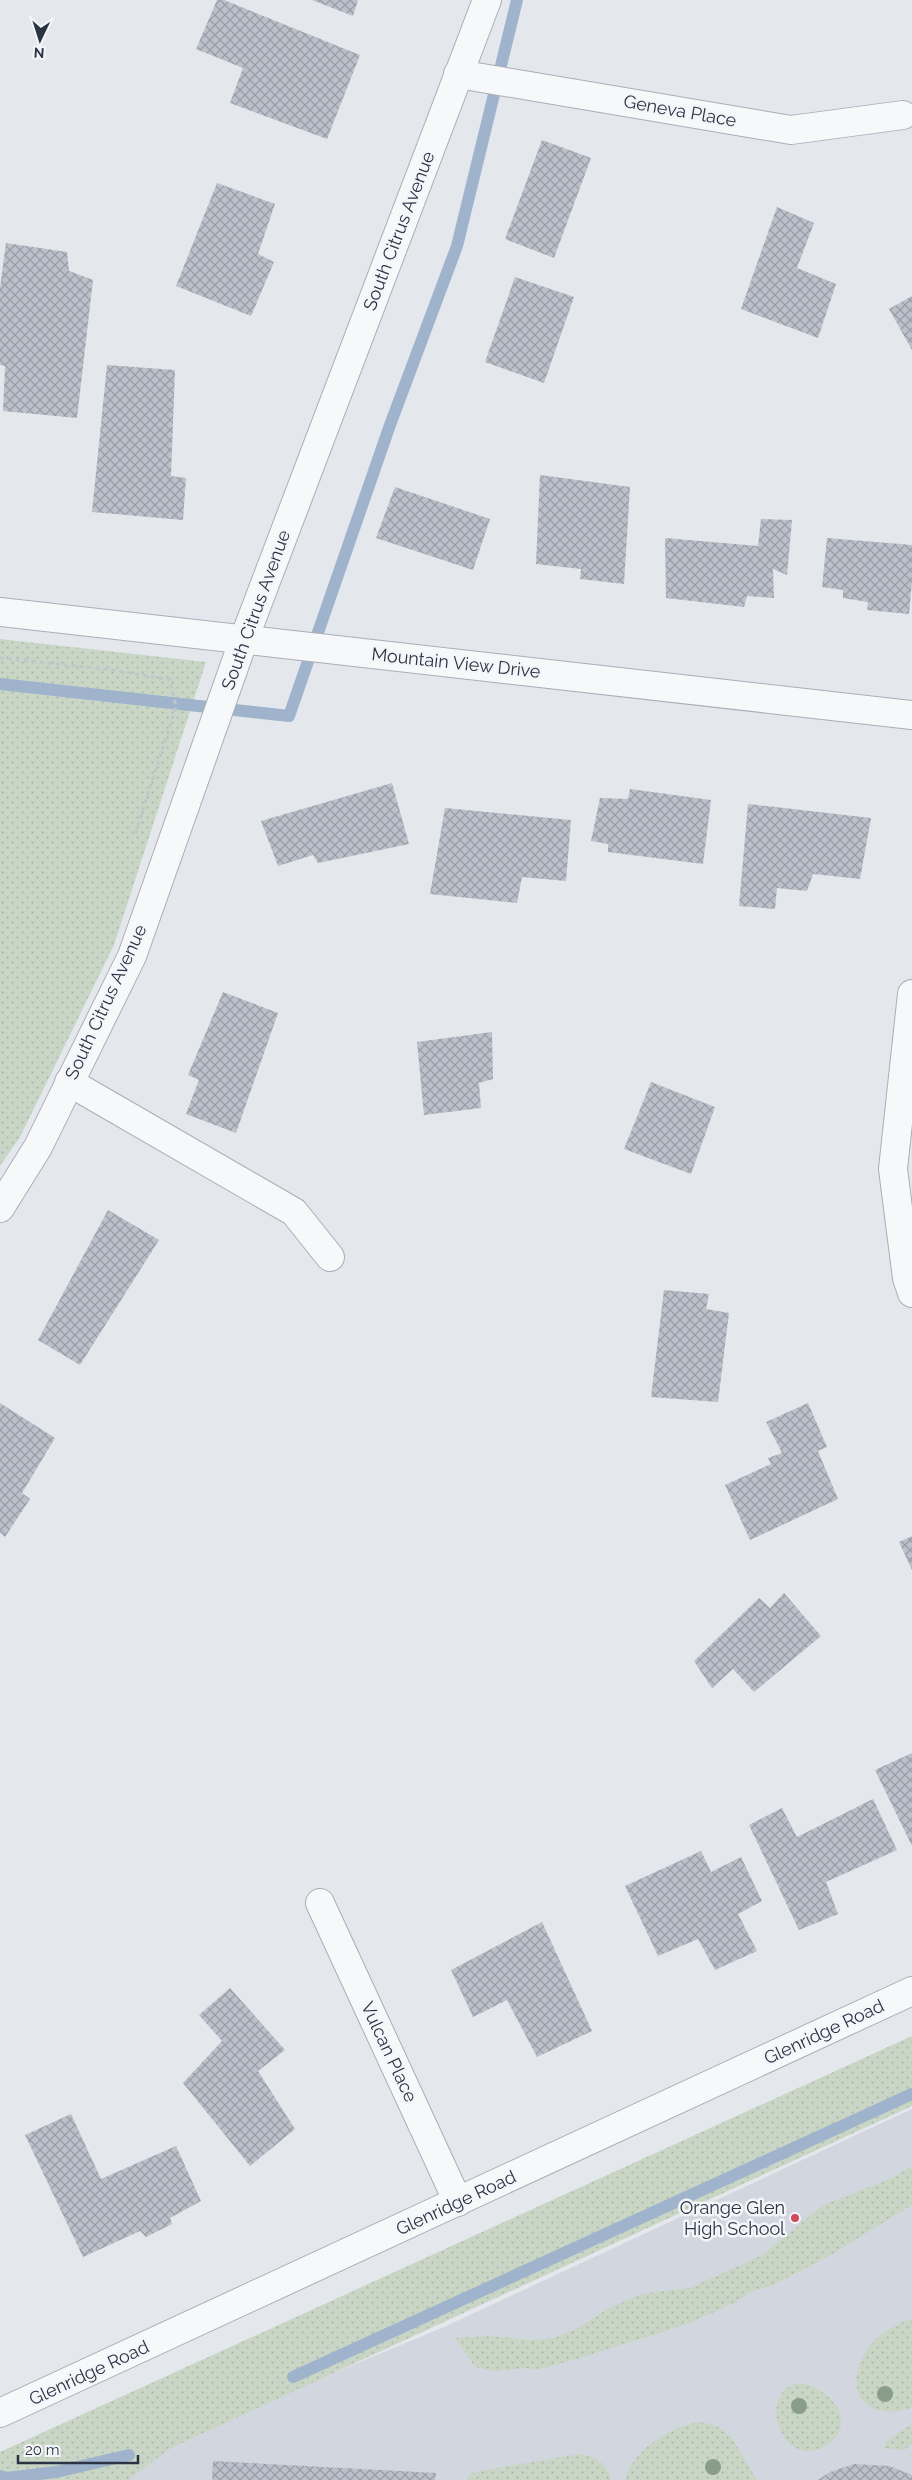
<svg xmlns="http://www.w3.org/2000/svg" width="912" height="2480" font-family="Raleway,sans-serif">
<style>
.built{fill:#d2d6de}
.grass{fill:url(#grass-dots)}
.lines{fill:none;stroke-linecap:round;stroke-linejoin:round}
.stream{stroke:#9fb4cc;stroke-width:12}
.building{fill:url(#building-cross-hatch)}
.minor-casing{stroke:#a9aeb7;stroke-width:30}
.path{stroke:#c2c5cb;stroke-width:3;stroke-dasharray:4 4;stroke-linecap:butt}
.minor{stroke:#f7f8fa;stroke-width:28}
.tree{fill:#899d89}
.poi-dot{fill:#d1495b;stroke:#f4f6f9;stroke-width:2}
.labels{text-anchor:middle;stroke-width:5;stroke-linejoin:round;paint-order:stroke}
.street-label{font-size:18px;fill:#2b3445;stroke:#f4f6f9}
.poi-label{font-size:18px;fill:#2b3445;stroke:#f4f6f9;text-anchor:end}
</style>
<defs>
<pattern id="grass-dots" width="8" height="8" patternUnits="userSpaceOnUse" patternTransform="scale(1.25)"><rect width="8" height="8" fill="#c9d6c5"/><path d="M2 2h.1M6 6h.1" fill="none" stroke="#adb8ab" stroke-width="1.8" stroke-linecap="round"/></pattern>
<pattern id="building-cross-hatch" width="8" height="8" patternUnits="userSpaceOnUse" patternTransform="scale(1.25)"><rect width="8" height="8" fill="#bbc0ca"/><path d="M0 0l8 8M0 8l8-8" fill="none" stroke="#989da6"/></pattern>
</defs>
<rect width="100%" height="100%" fill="#e4e7ec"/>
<!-- built -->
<path class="built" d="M912,2109V2480H124L140,2465L209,2425L444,2327Z"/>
<!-- grass -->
<g class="grass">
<path d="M0,639L206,662L114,945L20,1137L0,1166Z"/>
<path d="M912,2036V2106L171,2448L128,2480H0V2452Z"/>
<path d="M912,2166V2205L824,2259L773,2285L750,2292L738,2301L690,2323L587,2356L536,2370L527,2368L495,2371L478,2368L473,2364L455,2338L491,2336L530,2340L554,2338L576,2329L609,2308L635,2297L647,2293L690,2288L762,2255L823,2205L890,2179Z"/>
<path d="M912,2319V2408C834,2430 842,2339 912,2319Z"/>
<path d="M798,2383C826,2385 859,2420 830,2443C785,2478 753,2394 798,2383Z"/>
<path d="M698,2422C732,2422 741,2456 757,2480H626C630,2451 672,2426 698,2422Z"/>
<path d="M912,2424V2443L905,2450L883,2448L888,2440Z"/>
<path d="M579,2454C598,2456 605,2463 611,2480H467L470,2474L475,2472Z"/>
</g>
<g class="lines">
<!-- stream -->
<g class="stream">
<path d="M0,684L289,716L390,425L457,246L517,0"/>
<path d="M293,2377L912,2094"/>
<path d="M0,2476L7,2478L56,2472L129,2455"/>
</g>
</g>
<!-- building -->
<g class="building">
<path d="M217,0H224L360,55L327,139L230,103L243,68L196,49Z"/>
<path d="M312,0H358L353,16Z"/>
<path d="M542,140L591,158L554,258L505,239Z"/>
<path d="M217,183L275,204L258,254L274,262L251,316L176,286Z"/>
<path d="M777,207L814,223L797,268L836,284L818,338L741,309Z"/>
<path d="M6,243L67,252L69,271L93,280L77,418L3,411L5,366L0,365V288Z"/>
<path d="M515,277L574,297L544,383L485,362Z"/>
<path d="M912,296V350L889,309Z"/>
<path d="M107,365L175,370L171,476L186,478L183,520L92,512Z"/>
<path d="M540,475L630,487L624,584L580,579L581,569L536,564Z"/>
<path d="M395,487L490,519L473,570L376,538Z"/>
<path d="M761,519L792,520L787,575L773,569L774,598L747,596L744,607L666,598L665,538L758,546Z"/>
<path d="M827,538L912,545V582L909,614L867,610L868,602L843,598V590L822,587Z"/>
<path d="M392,783L409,844L318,863L313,855L278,866L261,821Z"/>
<path d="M630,789L711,800L703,864L608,852V844L591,841L600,798L628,799Z"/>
<path d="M748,804L871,818L860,879L813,874L807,891L777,888L775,909L739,906Z"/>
<path d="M445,808L571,820L566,881L522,877L517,903L430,894Z"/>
<path d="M223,992L278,1013L236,1133L186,1114L199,1080L188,1075Z"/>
<path d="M492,1032L493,1079L479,1083L481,1108L424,1115L417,1042Z"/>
<path d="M651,1082L715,1107L691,1174L624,1149Z"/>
<path d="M108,1210L159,1240L80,1365L38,1340Z"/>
<path d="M664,1290L709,1294L706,1309L729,1313L718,1402L651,1397Z"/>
<path d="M0,1403L55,1438L22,1493L30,1499L5,1537L0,1533Z"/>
<path d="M808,1403L827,1447L818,1451L838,1499L750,1540L725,1485L771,1464L768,1458L782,1453L766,1422Z"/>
<path d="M912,1536V1570L899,1542Z"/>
<path d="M784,1593L821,1636L754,1692L733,1669L712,1688L694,1661L759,1598L770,1608Z"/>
<path d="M912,1753V1846L875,1770Z"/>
<path d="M873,1799L897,1850L826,1882L838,1914L799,1930L749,1825L782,1808L797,1837Z"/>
<path d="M701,1851L711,1872L741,1857L762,1901L738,1914L757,1951L715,1970L698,1939L658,1956L625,1886Z"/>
<path d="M542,1922L592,2031L537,2057L507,2000L473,2017L451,1970Z"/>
<path d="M230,1988L285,2050L258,2071L295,2129L250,2166L183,2083L222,2041L199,2015Z"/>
<path d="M71,2114L101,2179L176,2146L201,2201L170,2218L172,2224L146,2237L140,2231L83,2257L25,2135Z"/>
<path d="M213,2461L436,2473L435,2480H212Z"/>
<path d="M854,2464L889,2466L912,2475V2480H818L830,2472Z"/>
</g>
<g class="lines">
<defs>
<g id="minor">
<path d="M458,74L791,130L903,115"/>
<path d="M0,612L912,715"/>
<path d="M912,994L893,1169L907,1278L912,1293"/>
<path d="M69,1082L294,1212L330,1257"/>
<path d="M0,1208L38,1147L132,956L244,639L487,0"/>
<path d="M320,1903L458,2202"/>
<path d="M0,2413L912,1991"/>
</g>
</defs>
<!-- minor casing -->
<use href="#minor" class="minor-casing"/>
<!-- path -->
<path class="path" d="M0,658L113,670L170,680L176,707L135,834"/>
<!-- minor -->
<use href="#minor" class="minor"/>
</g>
<!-- trees -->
<g class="tree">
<circle cx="885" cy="2394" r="8"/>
<circle cx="799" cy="2406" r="8"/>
<circle cx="713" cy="2467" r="8"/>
</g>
<!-- markers -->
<circle class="poi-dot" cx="795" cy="2218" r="5"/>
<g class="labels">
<!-- street labels -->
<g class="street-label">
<text transform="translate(680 111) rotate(10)" y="6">Geneva Place</text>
<text transform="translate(399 231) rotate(-69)" y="6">South Citrus Avenue</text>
<text transform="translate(256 610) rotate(-70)" y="6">South Citrus Avenue</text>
<text transform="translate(456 663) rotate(6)" y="6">Mountain View Drive</text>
<text transform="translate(106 1002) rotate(-65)" y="6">South Citrus Avenue</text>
<text transform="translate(824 2032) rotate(-25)" y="6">Glenridge Road</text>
<text transform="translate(389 2052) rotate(65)" y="6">Vulcan Place</text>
<text transform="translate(456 2203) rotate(-25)" y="6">Glenridge Road</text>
<text transform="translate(89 2373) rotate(-25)" y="6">Glenridge Road</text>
</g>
<!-- poi labels -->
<g class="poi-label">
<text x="785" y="2214">Orange Glen<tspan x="785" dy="21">High School</tspan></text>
</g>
</g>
<!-- north arrow -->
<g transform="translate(40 40) rotate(184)" stroke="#f4f6f9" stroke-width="4" paint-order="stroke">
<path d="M0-4L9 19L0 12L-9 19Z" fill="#2b3445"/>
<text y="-8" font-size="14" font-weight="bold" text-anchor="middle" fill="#2b3445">N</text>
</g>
<!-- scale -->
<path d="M18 2455v8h120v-8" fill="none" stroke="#2b3445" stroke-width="2.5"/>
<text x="25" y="2455" font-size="15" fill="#2b3445" stroke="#f4f6f9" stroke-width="4" paint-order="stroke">20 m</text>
</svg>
